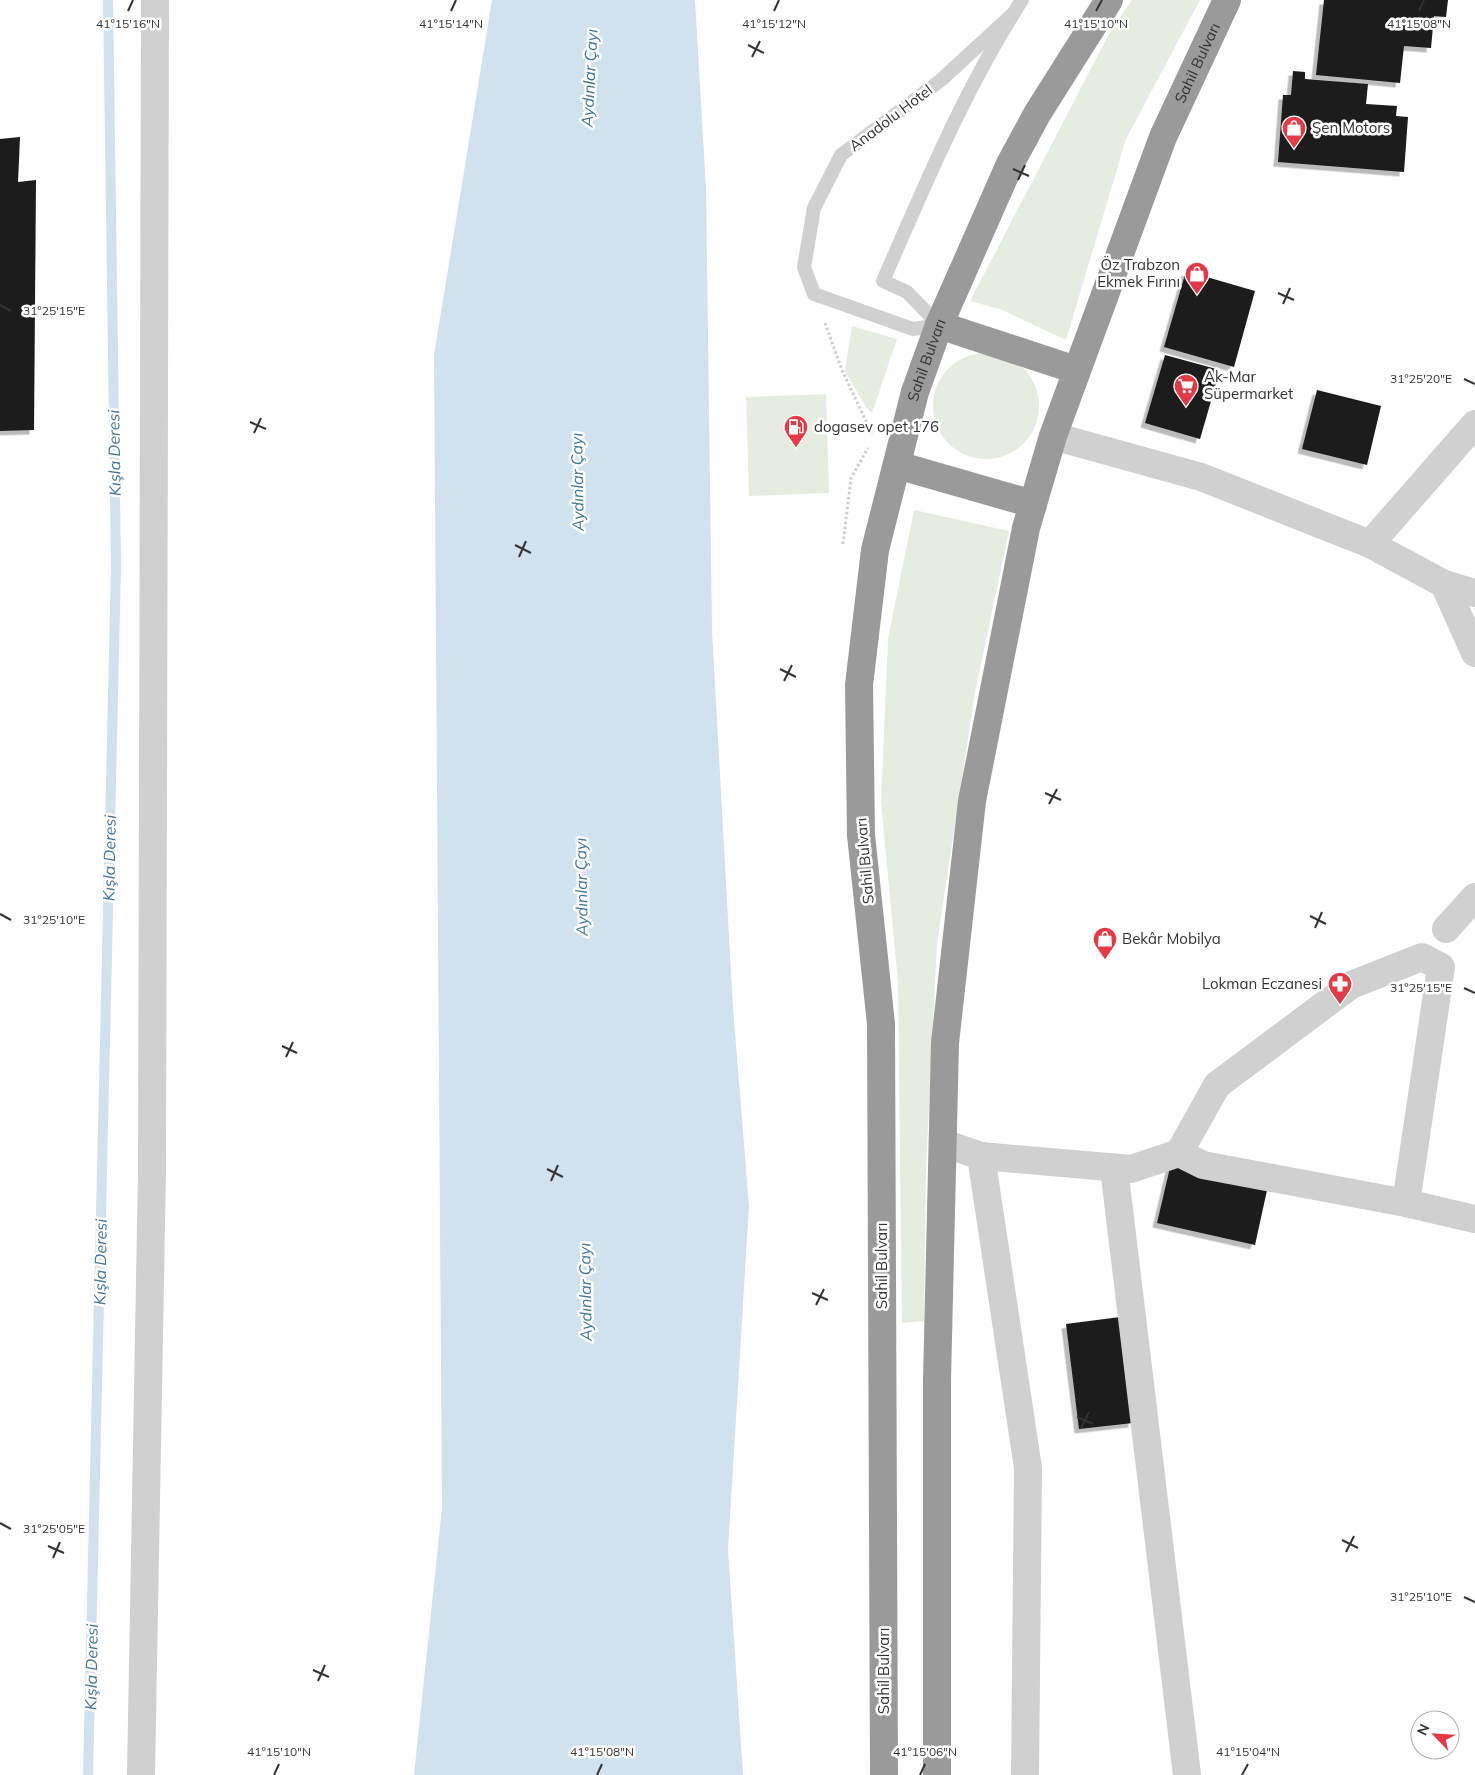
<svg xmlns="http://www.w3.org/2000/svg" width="1475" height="1775" font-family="Mulish,sans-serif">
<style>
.green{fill:#e6ecdf}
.water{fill:#cfe2ee}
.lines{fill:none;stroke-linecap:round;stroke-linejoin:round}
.stream{stroke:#cfe2ee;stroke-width:10}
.building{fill:#1a1a1a;filter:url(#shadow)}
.path{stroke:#cdcdcd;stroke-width:3;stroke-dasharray:2.5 2.5;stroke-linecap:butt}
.lane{stroke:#d0d0d0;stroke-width:14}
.street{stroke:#d0d0d0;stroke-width:28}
.highway{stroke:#9a9a9a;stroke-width:28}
.ticks{fill:none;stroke:#333;stroke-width:2}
.labels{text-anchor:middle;stroke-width:5;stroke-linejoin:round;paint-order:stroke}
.street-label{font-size:15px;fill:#333;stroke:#fff}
.poi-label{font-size:15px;fill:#333;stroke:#fff;text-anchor:start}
.water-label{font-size:16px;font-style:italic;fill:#3f7597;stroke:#fff}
.ticks-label{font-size:12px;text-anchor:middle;fill:#333;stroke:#fff;stroke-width:5;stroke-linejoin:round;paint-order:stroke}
</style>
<defs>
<filter id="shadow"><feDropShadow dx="-4.5" dy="4.5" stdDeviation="0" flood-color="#0004"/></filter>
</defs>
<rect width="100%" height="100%" fill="#fff"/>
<!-- green -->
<g class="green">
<path d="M1132,0H1200L1126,139L1066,340L1000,309L970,301L1109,34Z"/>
<path d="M852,326L897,339L872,413L866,407L845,371Z"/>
<circle cx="986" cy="406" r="53"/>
<path d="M826,394L829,493L749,496L746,397Z"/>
<path d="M914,510L1009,531L975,692L937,943L926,1167L924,1321L902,1323L898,983L881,802L888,639Z"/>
</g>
<!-- water -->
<path class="water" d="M492,0H695L706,189L712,631L733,1008L749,1206L728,1549L743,1775H414L442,1508L434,355Z"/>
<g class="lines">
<!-- stream -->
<path class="stream" d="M88,1775L116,566L108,0"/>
</g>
<!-- building -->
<g class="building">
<path d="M1324,0H1448L1446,17L1434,16L1431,48L1404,46L1400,83L1316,75Z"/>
<path d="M1293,71L1305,72V79L1368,84L1366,104L1397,106L1396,116L1408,117L1404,172L1278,162L1283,95H1291Z"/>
<path d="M20,137L18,182L36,180L34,430L0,431V139Z"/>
<path d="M1186,271L1255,291L1234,367L1164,347Z"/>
<path d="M1165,355L1220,370L1200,439L1145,423Z"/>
<path d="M1317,390L1381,406L1367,465L1302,449Z"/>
<path d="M1172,1159L1269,1181L1255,1245L1157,1223Z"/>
<path d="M1120,1317L1133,1423L1079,1429L1066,1324Z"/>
</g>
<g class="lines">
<!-- path -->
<g class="path">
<path d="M825,323L842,370L872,434"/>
<path d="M843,544L851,478L868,448"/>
</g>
<!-- lane -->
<g class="lane">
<path d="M939,325L913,329L814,294L804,267L814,208L841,155L941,80L1014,13"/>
<path d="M939,325L907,292L883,281C925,185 965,88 1022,0"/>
</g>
<!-- street -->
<g class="street">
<path d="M1053,436L1201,477L1370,544L1444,584L1475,593"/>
<path d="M1370,544L1475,424"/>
<path d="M1444,584L1475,653"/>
<path d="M1446,929L1475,897"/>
<path d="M943,1143L981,1156L1028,1468L1025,1775"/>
<path d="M1179,1153L1203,1165L1406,1203L1475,1219"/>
<path d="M981,1156L1131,1169L1179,1153L1217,1085L1351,985L1422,957L1441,967L1406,1203"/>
<path d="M1114,1168L1187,1775"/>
<path d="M141,1775L152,1171L155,0"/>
</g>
<!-- highway -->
<g class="highway">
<path d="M939,325L1076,370"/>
<path d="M897,465L1033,504"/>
<path id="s1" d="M884,1775L881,1024L861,835L859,685L875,550L915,392L939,325L1010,164L1037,114L1109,0"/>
<path id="s2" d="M937,1775V1380L945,1043L972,801L1026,528L1053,436L1163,137L1227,0"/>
</g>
</g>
<!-- ticks -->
<path class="ticks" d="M128,11L133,0M451,11L456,0M774,11L779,0M1096,11L1102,0M1419,11L1424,0M748,45L764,53M752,57L760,41M1013,169L1029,176M1018,180L1025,165M1278,293L1294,300M1283,304L1290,288M0,305L11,311M1464,379L1475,384M250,422L266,429M254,433L261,418M515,545L531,553M519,557L526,541M780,669L796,677M784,681L792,665M1045,793L1061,800M1049,804L1057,789M0,914L11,920M1310,916L1326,924M1315,928L1322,912M1464,988L1475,993M282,1046L297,1053M286,1057L293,1042M547,1169L563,1177M551,1181L558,1165M812,1293L828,1300M816,1305L824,1289M1077,1417L1093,1424M1081,1428L1089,1412M0,1523L11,1529M1342,1540L1358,1548M48,1546L64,1553M1346,1552L1354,1536M53,1558L60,1542M1464,1597L1475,1602M313,1670L329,1677M318,1681L325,1665M274,1775L279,1764M597,1775L602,1764M920,1775L925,1764M1242,1775L1248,1764"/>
<!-- icons -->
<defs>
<symbol id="shop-pin" viewBox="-11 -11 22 30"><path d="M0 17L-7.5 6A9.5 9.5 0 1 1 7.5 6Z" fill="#e63946" stroke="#fff"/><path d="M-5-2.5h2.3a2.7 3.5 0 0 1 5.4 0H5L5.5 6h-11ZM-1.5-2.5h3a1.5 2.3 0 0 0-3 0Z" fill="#fff"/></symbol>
<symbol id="supermarket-pin" viewBox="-11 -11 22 30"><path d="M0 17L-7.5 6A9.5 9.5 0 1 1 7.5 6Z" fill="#e63946" stroke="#fff"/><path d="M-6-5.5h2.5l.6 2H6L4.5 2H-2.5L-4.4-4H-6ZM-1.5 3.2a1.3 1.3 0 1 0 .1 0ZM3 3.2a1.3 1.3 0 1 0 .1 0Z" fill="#fff"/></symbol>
<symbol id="fuel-pin" viewBox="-11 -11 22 30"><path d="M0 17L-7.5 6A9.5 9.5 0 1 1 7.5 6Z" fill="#e63946" stroke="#fff"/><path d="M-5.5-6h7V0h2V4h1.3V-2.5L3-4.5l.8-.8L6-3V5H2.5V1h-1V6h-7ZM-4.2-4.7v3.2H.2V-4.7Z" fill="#fff"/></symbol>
<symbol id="pharmacy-pin" viewBox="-11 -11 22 30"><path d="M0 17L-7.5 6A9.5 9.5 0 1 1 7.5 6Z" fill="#e63946" stroke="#fff"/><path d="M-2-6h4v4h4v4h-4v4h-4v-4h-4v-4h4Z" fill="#fff"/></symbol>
</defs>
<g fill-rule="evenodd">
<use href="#shop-pin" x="1280" y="114" width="28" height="38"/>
<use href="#shop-pin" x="1183" y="260" width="28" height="38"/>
<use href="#supermarket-pin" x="1172" y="372" width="28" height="38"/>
<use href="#fuel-pin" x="782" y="413" width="28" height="38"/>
<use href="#shop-pin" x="1091" y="925" width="28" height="38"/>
<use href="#pharmacy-pin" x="1326" y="970" width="28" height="38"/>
</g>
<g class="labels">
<!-- street labels -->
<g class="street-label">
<text dy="5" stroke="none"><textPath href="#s2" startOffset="1750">Sahil Bulvarı</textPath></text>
<text transform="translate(891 118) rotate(-37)" y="5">Anadolu Hotel</text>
<text dy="5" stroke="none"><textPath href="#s1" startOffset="1424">Sahil Bulvarı</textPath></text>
<text transform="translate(865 861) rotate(-95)" y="5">Sahil Bulvarı</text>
<text transform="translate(882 1266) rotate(-90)" y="5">Sahil Bulvarı</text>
<text transform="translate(884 1671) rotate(-90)" y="5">Sahil Bulvarı</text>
</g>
<!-- poi labels -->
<g class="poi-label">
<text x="1312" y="133">Şen Motors</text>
<text x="1180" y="270" text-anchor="end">Öz Trabzon<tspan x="1180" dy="17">Ekmek Fırını</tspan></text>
<text x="1204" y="382">Ak-Mar<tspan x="1204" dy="17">Süpermarket</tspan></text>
<text x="814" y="432">dogasev opet 176</text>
<text x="1122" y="944">Bekâr Mobilya</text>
<text x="1322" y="989" text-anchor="end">Lokman Eczanesi</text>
</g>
<!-- water labels -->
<g class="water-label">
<text transform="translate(589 78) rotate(-87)" y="6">Aydınlar Çayı</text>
<text transform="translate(114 453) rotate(-91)" y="6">Kışla Deresi</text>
<text transform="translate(577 482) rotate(-91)" y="6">Aydınlar Çayı</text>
<text transform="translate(109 858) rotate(-89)" y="6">Kışla Deresi</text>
<text transform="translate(581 887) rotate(-91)" y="6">Aydınlar Çayı</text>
<text transform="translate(100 1262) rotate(-89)" y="6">Kışla Deresi</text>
<text transform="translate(585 1292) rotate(-91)" y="6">Aydınlar Çayı</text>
<text transform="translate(91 1667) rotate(-89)" y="6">Kışla Deresi</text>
</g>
</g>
<g class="ticks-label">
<text x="128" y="28">41°15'16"N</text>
<text x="451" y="28">41°15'14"N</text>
<text x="774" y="28">41°15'12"N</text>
<text x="1096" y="28">41°15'10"N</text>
<text x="1419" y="28">41°15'08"N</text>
<text x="54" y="315">31°25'15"E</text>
<text x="1421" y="383">31°25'20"E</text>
<text x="54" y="924">31°25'10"E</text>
<text x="1421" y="992">31°25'15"E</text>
<text x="54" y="1533">31°25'05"E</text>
<text x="1421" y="1601">31°25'10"E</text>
<text x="279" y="1756">41°15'10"N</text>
<text x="602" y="1756">41°15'08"N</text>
<text x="925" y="1756">41°15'06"N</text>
<text x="1248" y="1756">41°15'04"N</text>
</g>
<!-- north arrow -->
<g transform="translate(1435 1735) rotate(295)"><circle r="24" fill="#ffffff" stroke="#adadad"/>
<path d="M0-4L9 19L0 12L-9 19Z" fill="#e63946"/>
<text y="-8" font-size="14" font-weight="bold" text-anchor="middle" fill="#333333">N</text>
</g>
</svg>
